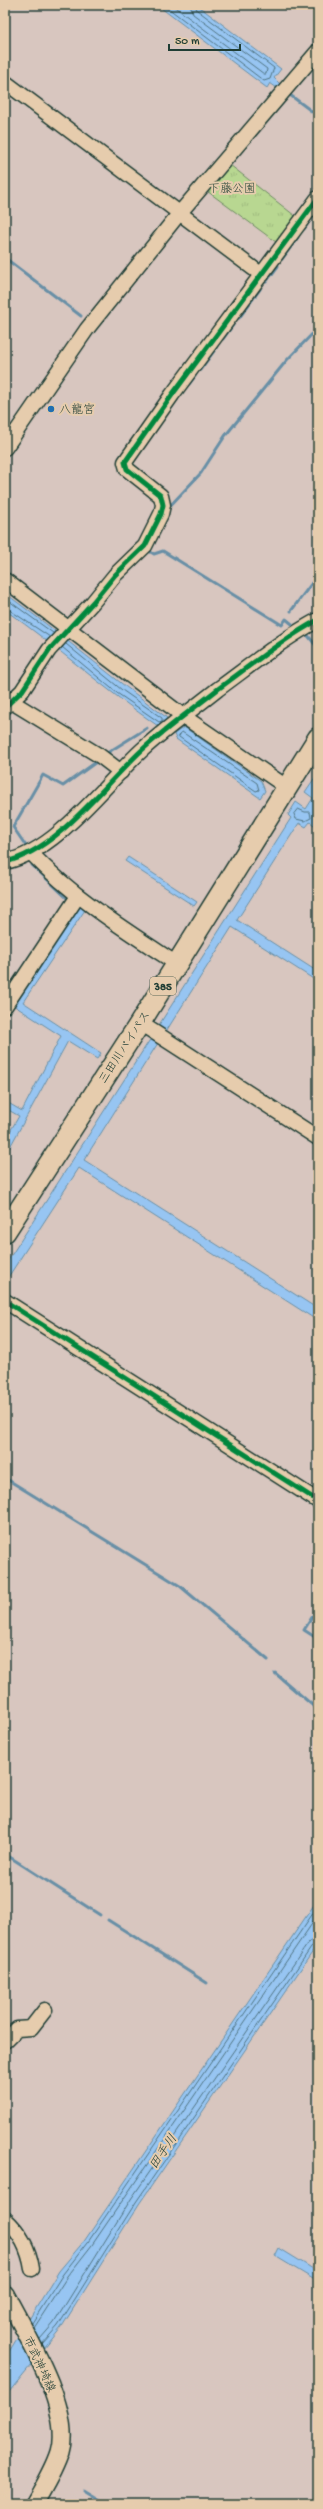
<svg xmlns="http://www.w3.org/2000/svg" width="323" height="2509" font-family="'Gochi Hand','Klee One',sans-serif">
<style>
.park{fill:url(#park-tufts);stroke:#6c8a62}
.water{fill:#97c5f2;stroke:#678fa6}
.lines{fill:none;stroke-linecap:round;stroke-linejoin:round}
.shore{stroke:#4f7380;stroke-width:1}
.stream{stroke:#678fa6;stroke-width:3}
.minor-casing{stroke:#1f3d34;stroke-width:17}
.major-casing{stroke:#1f3d34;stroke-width:20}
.highway-casing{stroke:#1f3d34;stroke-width:23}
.minor{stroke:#e6ccad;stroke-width:14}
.major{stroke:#e6ccad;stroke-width:17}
.highway{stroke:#e6ccad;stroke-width:20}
.cycleway-casing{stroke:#e6ccad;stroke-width:8}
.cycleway{stroke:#00873e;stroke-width:5}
.poi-dot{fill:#1f6fb2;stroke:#e6ccad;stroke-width:1.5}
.labels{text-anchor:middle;stroke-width:4;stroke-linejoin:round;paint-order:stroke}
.shield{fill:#e6ccad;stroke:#5b6858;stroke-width:1}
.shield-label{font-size:11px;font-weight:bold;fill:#1f3d34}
.park-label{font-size:12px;fill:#274539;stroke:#e6ccad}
.poi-label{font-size:12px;fill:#1f3d34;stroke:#e6ccad;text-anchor:start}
.street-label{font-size:12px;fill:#1f3d34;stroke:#e6ccad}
.water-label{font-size:13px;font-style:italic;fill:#25443e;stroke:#e6ccad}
</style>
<defs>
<pattern id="park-tufts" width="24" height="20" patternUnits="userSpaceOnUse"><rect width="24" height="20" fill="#b8d791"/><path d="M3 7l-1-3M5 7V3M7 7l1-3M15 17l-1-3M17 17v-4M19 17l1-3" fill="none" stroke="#9eb97e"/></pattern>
</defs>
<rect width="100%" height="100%" fill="#d8c6bf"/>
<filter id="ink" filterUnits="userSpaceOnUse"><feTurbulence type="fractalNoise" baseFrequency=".025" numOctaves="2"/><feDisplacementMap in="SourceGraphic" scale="8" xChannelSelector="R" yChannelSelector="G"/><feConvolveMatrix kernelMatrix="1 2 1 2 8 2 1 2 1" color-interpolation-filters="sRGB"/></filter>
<g filter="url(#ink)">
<!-- park -->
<path class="park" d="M230,165L299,219L280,245L207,191Z"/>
<!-- water -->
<g class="water">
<path d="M157,5H197L281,69L274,78L280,84L277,88L270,83L267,88Z"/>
<path d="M5,593C60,633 111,677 166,717L168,721L163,726H158C105,690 58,647 5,610Z"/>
<path d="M184,727L261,781L265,791L260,798L176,739L174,734Z"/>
<path d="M318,773V809L315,814L318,816V828L310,822L306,827L299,823L237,920L318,972V982L232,927L165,1033L157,1028L291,818L288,815L296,802L306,809L313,798L305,792Z"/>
<path d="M128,857L197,902L194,906L125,861Z"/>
<path d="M80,905L85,910L23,1002L101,1053L97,1059L68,1041L5,1156V1140L19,1116L5,1108V1101L22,1111L61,1036L13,1005Z"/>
<path d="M151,1038L158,1043L84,1160L318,1309V1321L79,1168L5,1282V1265Z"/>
<path d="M318,1899V1944L139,2204L61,2328L5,2397V2358L59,2271L85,2240Z"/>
<path d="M279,2248L318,2272V2282L275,2256Z"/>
</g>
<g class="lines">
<!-- shore -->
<g class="shore">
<path d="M164,5L264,81L270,79L274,68L197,10L195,5"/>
<path d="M172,5L264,74H266L267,69L193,14L190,5"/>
<path d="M5,598L53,633"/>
<path d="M5,607L50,637"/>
<path d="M62,647L117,693L159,722L162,721V718L122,690L66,644"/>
<path d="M182,732L257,783L259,790L256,791L179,737Z"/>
<path d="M298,809L305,812H310L311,818L305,821L296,819L294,814Z"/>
<path d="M32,2323L63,2274L88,2242L318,1906"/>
<path d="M34,2328L67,2277L92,2245L318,1915"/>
<path d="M40,2339L54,2323L131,2199L309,1942L318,1938"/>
<path d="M42,2344L58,2326L136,2202L313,1945L318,1943"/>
</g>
<!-- stream -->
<g class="stream">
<path d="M290,95L318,116"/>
<path d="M304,229L311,219"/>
<path d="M5,258L81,316"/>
<path d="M282,259L298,237"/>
<path d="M266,282L278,266"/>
<path d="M239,318L260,289"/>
<path d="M223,339L233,325"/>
<path d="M200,370L216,348"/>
<path d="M189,384L195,376"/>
<path d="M167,509L201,473L225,436L287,360L318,328"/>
<path d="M147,550L154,554L163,551L282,625L286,619L297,628"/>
<path d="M291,611L318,575"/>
<path d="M305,632L318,648"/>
<path d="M107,753L147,728"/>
<path d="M26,846L13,827L43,775L63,786L99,760"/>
<path d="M32,865L69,900"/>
<path d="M5,1478L180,1586L268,1660"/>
<path d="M318,1608L304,1630L318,1639"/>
<path d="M275,1673L318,1710"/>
<path d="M5,1854L100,1915"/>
<path d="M108,1920L207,1983"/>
<path d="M83,2490L106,2504"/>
</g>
<defs>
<g id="minor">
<path d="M5,82L262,275"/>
<path d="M5,448L87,329L178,215L318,51"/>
<path d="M5,580L183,716L288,788"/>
<path d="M12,702L100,756L121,772"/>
<path d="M5,707L22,691L49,650L93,602L115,575L145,546L161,514L163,505L161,496L127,469L125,462L172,395L318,198"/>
<path d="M31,853C74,898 125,930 177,964"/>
<path d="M5,862C57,851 104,785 142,750C166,728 193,709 218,689C251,665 283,639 318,620"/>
<path d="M5,1006L78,896"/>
<path d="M140,1023L318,1138"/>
<path d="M5,1301L318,1501"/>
<path d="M5,2041L17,2029L31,2028L45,2010"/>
<path d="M5,2219C21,2233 29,2249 32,2269"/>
</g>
<path id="major" d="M5,2294C25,2332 73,2410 60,2452C54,2471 43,2488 34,2504"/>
<path id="highway" d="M5,1232L140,1023L318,738"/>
</defs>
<!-- minor casing -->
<use href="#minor" class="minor-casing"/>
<!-- major casing -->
<use href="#major" class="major-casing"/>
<!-- highway casing -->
<use href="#highway" class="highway-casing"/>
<!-- minor -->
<use href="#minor" class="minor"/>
<!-- major -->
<use href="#major" class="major"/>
<!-- highway -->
<use href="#highway" class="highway"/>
<defs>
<g id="cycleway">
<path d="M5,707L22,691L49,650L93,602L115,575L145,546L161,514L163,505L161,496L127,469L125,462L172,395L318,198"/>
<path d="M5,862C57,851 104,785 142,750C166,728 193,709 218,689C251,665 283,639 318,620"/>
<path d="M5,1301L318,1501"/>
</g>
</defs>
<!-- cycleway casing -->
<use href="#cycleway" class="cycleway-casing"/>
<!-- cycleway -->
<use href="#cycleway" class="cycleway"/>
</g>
</g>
<!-- markers -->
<circle class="poi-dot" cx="51" cy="409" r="4"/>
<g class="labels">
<!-- shield labels -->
<rect class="shield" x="150" y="977" width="26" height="18" rx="3"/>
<g class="shield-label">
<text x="163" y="990">385</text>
</g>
<!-- park labels -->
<g class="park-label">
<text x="232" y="192">下藤公園</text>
</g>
<!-- poi labels -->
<g class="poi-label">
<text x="59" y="413">八龍宮</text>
</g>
<!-- street labels -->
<g class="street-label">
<text transform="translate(124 1047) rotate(-57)" y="4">三田川バイパス</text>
<text transform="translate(40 2364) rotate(65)" y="4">市武神埼線</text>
</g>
<!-- water labels -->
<g class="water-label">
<text transform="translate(162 2151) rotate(-56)" y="5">田手川</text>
</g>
</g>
<!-- margin -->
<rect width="323" height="2509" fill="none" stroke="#e6ccad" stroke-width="20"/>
<rect x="10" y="10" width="303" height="2489" fill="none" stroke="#1f3d34" stroke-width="1.5" filter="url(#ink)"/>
<!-- scale -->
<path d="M169 44v6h71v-6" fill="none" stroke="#1f3d34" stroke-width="2"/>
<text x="175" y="44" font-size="12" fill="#1f3d34" stroke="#e6ccad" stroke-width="3" paint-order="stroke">50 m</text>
</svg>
